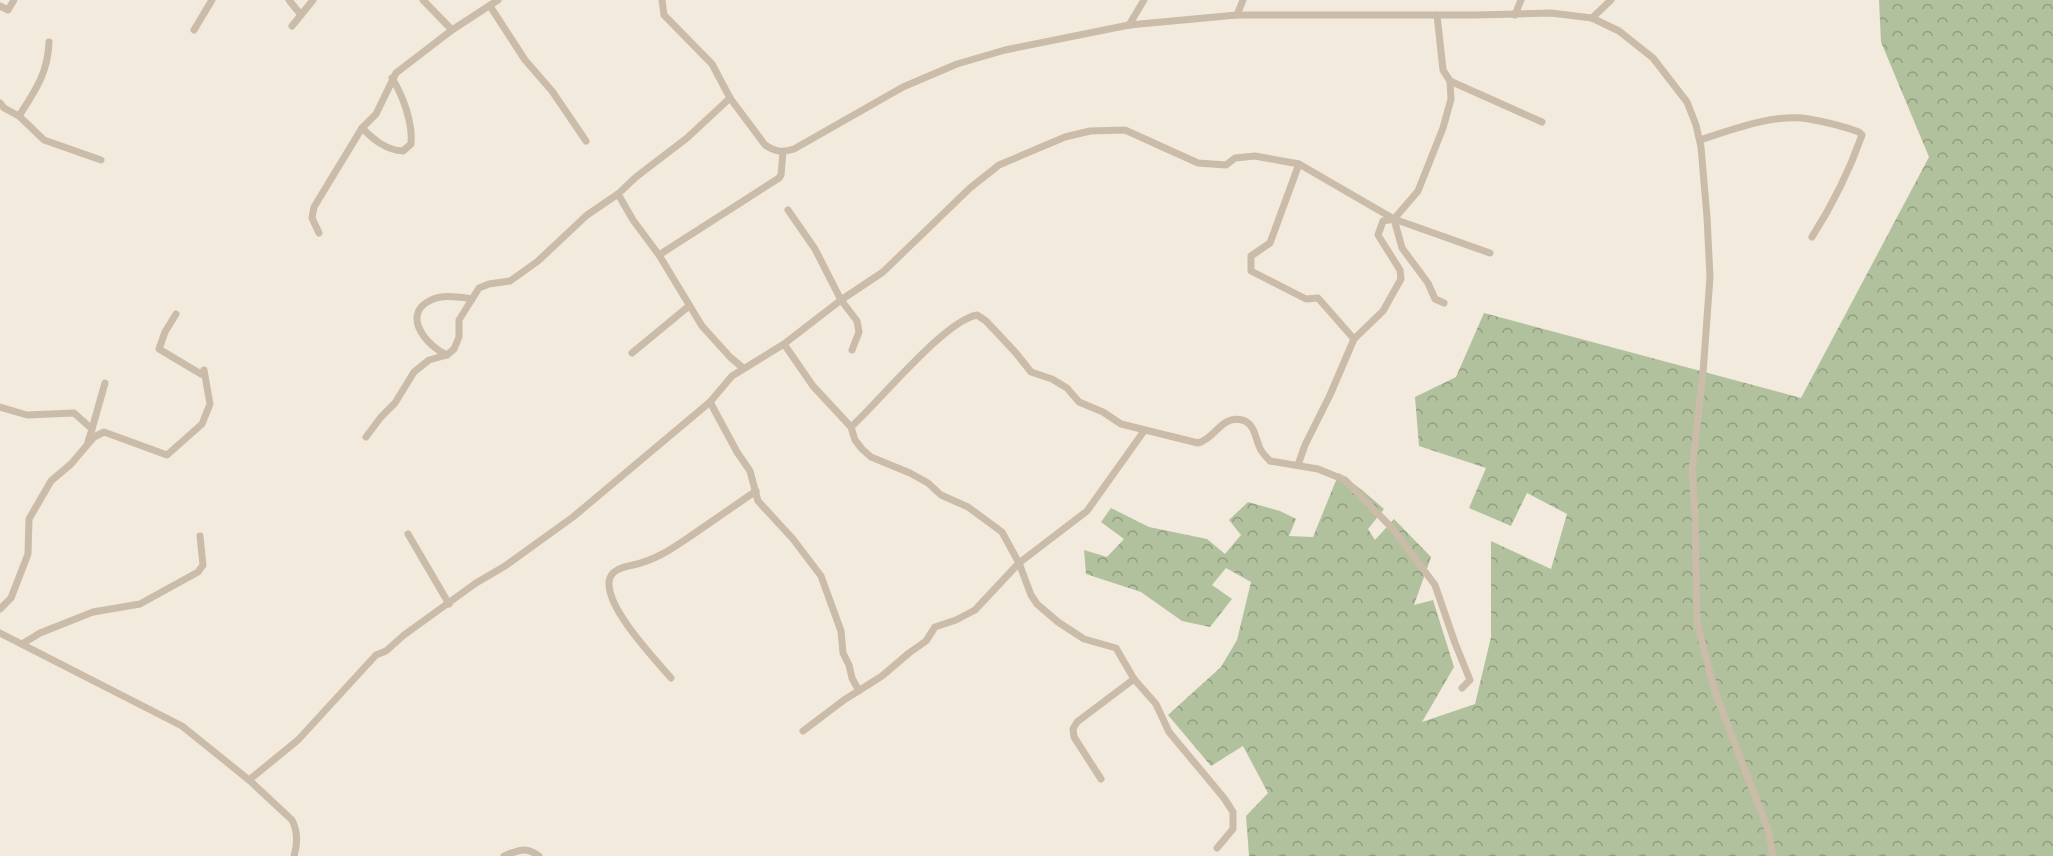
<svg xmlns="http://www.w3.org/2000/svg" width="2053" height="856" font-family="'Noto Sans',sans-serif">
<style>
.forest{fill:url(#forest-crowns)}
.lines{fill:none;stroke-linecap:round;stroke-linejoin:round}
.street{stroke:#cbbba9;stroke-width:7}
</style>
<defs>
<pattern id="forest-crowns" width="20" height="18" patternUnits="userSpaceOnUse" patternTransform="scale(1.5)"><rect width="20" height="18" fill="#b2c19d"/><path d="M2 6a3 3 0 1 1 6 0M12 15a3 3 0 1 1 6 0" fill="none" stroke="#929d80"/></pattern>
</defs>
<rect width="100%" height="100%" fill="#f2eadd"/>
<!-- forest -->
<path class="forest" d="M1879,0H2053V856H1249L1246,816L1268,793L1243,746L1211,766L1168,715L1221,667L1237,640L1251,582L1226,568L1212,585L1232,599L1210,627L1182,621L1141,592L1086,574L1084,550L1107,557L1124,539L1101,522L1111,508L1149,527L1207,539L1225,554L1241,535L1229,520L1248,502L1280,511L1296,519L1289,536L1313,537L1339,473L1362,490L1384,509L1368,529L1375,540L1394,519L1431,557L1414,605L1433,600L1454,667L1422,722L1475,704L1491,637V541L1551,569L1567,514L1527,493L1511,526L1469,508L1486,468L1419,446L1415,397L1456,377L1484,313L1801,398L1929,157L1881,42Z"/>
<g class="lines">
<!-- street -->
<g class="street">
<path d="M289,0L301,15"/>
<path d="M423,0L452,30"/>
<path d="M662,0L664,15L712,64L730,98L765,145C776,152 782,153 794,149L903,87L957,64L1005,50L1129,25L1237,15H1476L1551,13L1592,18L1619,31L1653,58L1687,102L1696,125L1701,147L1707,217L1710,277L1703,373L1692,470L1695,513L1697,622L1715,692L1768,830L1773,856"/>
<path d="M0,6L8,10L14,0"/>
<path d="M490,6L525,60L552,91L586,141"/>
<path d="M1237,15L1243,0"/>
<path d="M1437,15L1443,70L1450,81L1542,122"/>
<path d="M1515,15L1521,0"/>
<path d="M1592,18L1611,0"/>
<path d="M1129,25L1144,0"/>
<path d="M292,26L313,0"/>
<path d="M194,30L212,0"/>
<path d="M0,103L4,108L19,116L44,140L101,160"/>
<path d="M19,116C35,91 48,73 49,42"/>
<path d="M362,128C374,140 386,150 403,151L411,144C413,123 403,96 392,78"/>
<path d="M1700,140C1731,130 1775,113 1809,119C1826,122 1843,126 1859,132L1862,135C1849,172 1833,204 1812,237"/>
<path d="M1299,164L1270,243L1251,256V271L1306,299L1318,298L1354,339"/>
<path d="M618,194L633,220L659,255L702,326L730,357L743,368"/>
<path d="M788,210L815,249L841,300L857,321L859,332L852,350"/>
<path d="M1394,219L1402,248L1428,283L1435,299L1444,303"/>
<path d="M319,233L312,218L314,207L362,128L376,114L396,73L452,30L498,0"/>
<path d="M659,255L779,178L781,175L783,152"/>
<path d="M784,344L813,386L851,427L855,440L862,449L871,457L910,473L928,483L941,495L968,507L1002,532L1019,563L1031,595L1037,604L1058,622L1084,639L1116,648L1134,679L1156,704L1169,732L1224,798L1233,812V829L1217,848"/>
<path d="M632,353L689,306"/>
<path d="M447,355C428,347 401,316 429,301C442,294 458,297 472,299"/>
<path d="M710,402L737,452L750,471L758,501L793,539L821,576L841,631L843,653L849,665L852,678L859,691"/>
<path d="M0,407L27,415L74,413L92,429L88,442"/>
<path d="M851,427C880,401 944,321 977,315L986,321L1016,353L1031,372L1052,379L1067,388L1079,402L1103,412L1121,424L1198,443C1215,439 1221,415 1242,420C1254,423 1255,436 1259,446C1261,452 1265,456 1270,461L1318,469L1345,480L1393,529L1435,585L1455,643L1470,680L1462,688"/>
<path d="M92,429L105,383"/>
<path d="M366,437L381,417L395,403L414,372L429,360L447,355L454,349L459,337V320L479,288L489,284L510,281L520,274L538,261L587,215L618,194L636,177L687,138L730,98"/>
<path d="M1298,465L1305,445L1330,395L1354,339L1383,311L1401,279L1400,270L1378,235L1383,221L1394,219L1418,191L1443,128L1451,99L1450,81"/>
<path d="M408,534L449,604"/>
<path d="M0,609L11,598L28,554L29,519L51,481L71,464L94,437L104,432L167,455L202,424L210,404L204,370L201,374L159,349L165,332L176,314"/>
<path d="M0,633L182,726L249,780L292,820C298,832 298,843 294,856"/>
<path d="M22,644L40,633L93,612L140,604L198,572L203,565L200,536"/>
<path d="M671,678C654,658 607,609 609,582C610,570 623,567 633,565C658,560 677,545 698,531C717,518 736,505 756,491"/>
<path d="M803,731L844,700L882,676L909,653L926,641L935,627L956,620L975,610L1019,563L1087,511L1144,431"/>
<path d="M1101,779L1074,737L1073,729L1077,722L1134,679"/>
<path d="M249,780L298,740L376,655L386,651L404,635L476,583L505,566L573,517L710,402L732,376L784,344L841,300L883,272L970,188L999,165L1065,137L1090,131L1125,130L1198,163L1226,165L1235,158L1255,156L1299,164L1394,219L1490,253"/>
<path d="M504,856C519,850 526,846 539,856"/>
</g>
</g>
</svg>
